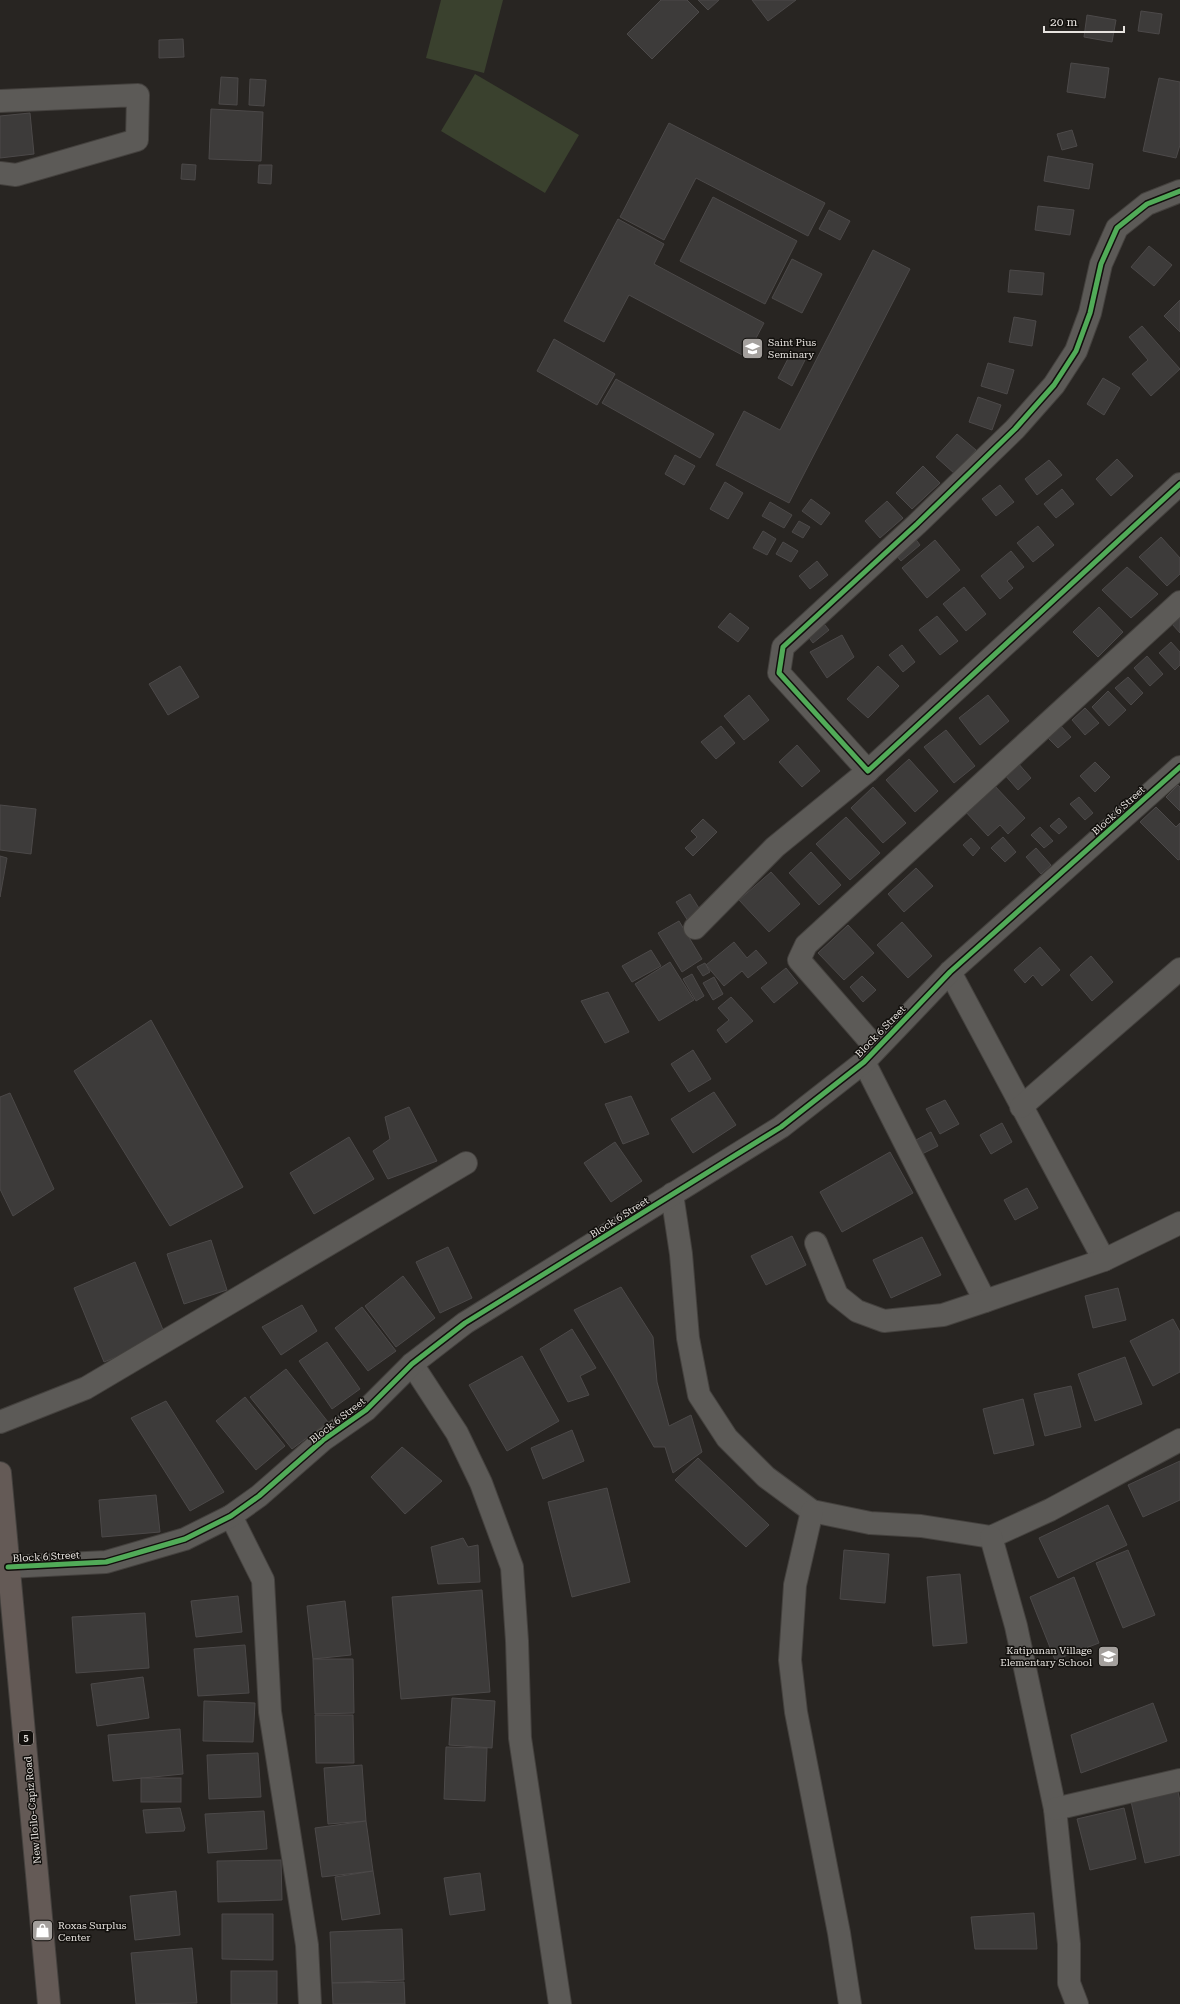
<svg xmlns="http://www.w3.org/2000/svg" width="1180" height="2004" font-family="'Roboto Serif',serif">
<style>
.green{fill:#3a412e}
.building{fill:#3d3b3a;stroke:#4c4949}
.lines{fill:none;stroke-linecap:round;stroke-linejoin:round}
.minor-casing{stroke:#44413e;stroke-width:24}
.highway-casing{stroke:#44413e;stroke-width:24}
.minor{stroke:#5c5a57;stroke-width:22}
.highway{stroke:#645a56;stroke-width:22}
.cycleway-casing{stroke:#110f0c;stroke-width:8}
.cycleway{stroke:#51ab58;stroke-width:5}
.labels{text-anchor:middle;stroke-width:3;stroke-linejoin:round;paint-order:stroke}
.shield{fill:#110f0c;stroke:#a7a3a0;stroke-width:1}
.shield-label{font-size:9px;font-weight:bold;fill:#e7e3df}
.poi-label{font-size:10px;fill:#e7e3df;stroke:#110f0c;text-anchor:start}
.street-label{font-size:10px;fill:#e7e3df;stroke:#110f0c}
</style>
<rect width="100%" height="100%" fill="#282522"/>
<!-- green -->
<g class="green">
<path d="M441,0H503L484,73L426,58Z"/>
<path d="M475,74L579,135L545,193L441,131Z"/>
</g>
<!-- building -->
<g class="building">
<path d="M661,0H687L699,12L652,59L627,34Z"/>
<path d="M698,0H719L708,10Z"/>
<path d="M752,0H796L768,21Z"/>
<path d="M1141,11L1162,14L1159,34L1138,31Z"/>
<path d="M1087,15L1116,20L1112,42L1084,37Z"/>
<path d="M183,39L184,57L159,58V40Z"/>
<path d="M1071,63L1109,68L1105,98L1067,92Z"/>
<path d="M221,77L238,78L237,105L219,104Z"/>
<path d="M1159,78L1180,82V145L1176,158L1143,151Z"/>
<path d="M250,79L266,80L264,106L249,105Z"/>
<path d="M211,109L263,112L261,161L209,159Z"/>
<path d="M30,113L34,154L0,158V116Z"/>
<path d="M669,123L825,203L808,236L696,178L664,240L620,217Z"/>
<path d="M1072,130L1077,146L1062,150L1057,134Z"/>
<path d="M1048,156L1093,164L1089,189L1044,181Z"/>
<path d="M182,164L196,165L195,180L181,179Z"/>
<path d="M259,165H272L271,184L258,183Z"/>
<path d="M713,197L797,241L765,304L680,261Z"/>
<path d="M1038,206L1074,210L1070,235L1035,230Z"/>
<path d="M829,210L850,221L840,240L819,229Z"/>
<path d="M618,219L664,244L654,264L764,323L746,357L629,295L604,342L564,321Z"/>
<path d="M1149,246L1172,265L1154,286L1131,267Z"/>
<path d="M873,250L910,269L789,503L716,465L744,411L780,430Z"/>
<path d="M792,259L822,274L802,313L772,298Z"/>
<path d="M1010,270L1044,273L1042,295L1008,292Z"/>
<path d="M1180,300V332L1164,316Z"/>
<path d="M1014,317L1036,321L1032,346L1009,342Z"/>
<path d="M1142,326L1180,369L1151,396L1132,374L1148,360L1129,337Z"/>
<path d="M554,339L615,374L597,405L537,371Z"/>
<path d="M791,353L805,360L792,386L778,378Z"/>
<path d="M988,363L1014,370L1007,394L981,386Z"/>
<path d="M1103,378L1120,388L1104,415L1087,404Z"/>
<path d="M616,379L714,434L700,458L602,403Z"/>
<path d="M978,397L1001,405L992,430L969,422Z"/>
<path d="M957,434L976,450L955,474L936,457Z"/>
<path d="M675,455L695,466L684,485L665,474Z"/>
<path d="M1117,459L1133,476L1111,496L1096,479Z"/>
<path d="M1049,460L1062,475L1037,495L1025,479Z"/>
<path d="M923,466L940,483L912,509L896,493Z"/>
<path d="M725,482L743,493L728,519L710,509Z"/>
<path d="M1000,485L1014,502L996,516L982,499Z"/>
<path d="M1062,489L1074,504L1056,518L1044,504Z"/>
<path d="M811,499L830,513L821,525L802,511Z"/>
<path d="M887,501L903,518L880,538L865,521Z"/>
<path d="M770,502L792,515L784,528L762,516Z"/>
<path d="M799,521L810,527L803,538L792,532Z"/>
<path d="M1038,526L1054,545L1033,562L1017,543Z"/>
<path d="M763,531L776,539L767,555L753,548Z"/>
<path d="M911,533L920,545L901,561L891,549Z"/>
<path d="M1161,537L1180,558V574L1167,586L1139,557Z"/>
<path d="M935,540L960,570L927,598L902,568Z"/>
<path d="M783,542L798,551L791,562L776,554Z"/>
<path d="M1011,551L1024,567L1007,581L1013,588L1000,599L981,576Z"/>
<path d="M817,561L828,575L810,589L799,576Z"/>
<path d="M1127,567L1158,594L1131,618L1102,590Z"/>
<path d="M964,587L986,614L966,631L943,604Z"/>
<path d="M1099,607L1123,632L1098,657L1073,632Z"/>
<path d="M730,613L749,628L738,642L718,627Z"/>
<path d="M937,616L958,641L940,655L919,630Z"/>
<path d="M1180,618V633L1172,624Z"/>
<path d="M820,619L829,630L813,643L804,631Z"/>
<path d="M842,635L854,657L827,678L810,652Z"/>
<path d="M1171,642L1180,652V665L1175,670L1159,653Z"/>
<path d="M902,645L915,662L903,672L889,655Z"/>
<path d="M1147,656L1163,674L1150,686L1134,668Z"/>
<path d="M180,666L199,697L168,715L149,684Z"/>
<path d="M878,666L899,686L868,718L847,699Z"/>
<path d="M1128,677L1143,693L1131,705L1115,688Z"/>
<path d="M1108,691L1126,710L1109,726L1092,707Z"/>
<path d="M749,695L769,720L744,740L724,716Z"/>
<path d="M988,695L1009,721L980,745L959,718Z"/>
<path d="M1085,708L1099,723L1085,735L1072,720Z"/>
<path d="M1059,724L1071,737L1058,748L1046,736Z"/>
<path d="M721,726L735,743L716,759L701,742Z"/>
<path d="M946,730L975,766L954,783L924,747Z"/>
<path d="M797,745L820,771L802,787L779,762Z"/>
<path d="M909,759L938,791L915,812L886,780Z"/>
<path d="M1017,762L1031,778L1018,790L1004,774Z"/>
<path d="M1095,762L1110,777L1095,792L1080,776Z"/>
<path d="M993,784L1025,818L1008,834L1000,825L988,836L964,810Z"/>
<path d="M1178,785L1180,787V811L1166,797Z"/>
<path d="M873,787L906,823L883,843L851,808Z"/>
<path d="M1079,797L1093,813L1085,820L1070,804Z"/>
<path d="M0,805L36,809L31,854L0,850Z"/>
<path d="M1156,807L1176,827L1180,823V859L1178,860L1140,822Z"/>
<path d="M846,817L880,853L850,880L816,844Z"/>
<path d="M1059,818L1067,827L1059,834L1050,826Z"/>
<path d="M703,819L717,832L693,856L685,848L697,837L691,831Z"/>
<path d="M1040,827L1053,841L1044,848L1031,835Z"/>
<path d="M1003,837L1016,852L1005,862L991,848Z"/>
<path d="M971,838L980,848L973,856L963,845Z"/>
<path d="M1036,848L1051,865L1041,874L1026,857Z"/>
<path d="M811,852L841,885L819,905L789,873Z"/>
<path d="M0,856L7,858L0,897Z"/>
<path d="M916,868L933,886L904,912L888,894Z"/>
<path d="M771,872L800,904L769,932L739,900Z"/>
<path d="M690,894L702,913L688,921L676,902Z"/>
<path d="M679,921L702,959L682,972L658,933Z"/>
<path d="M902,922L932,956L908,978L877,945Z"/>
<path d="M848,925L874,953L844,980L818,953Z"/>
<path d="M734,942L747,958L756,950L767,963L748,978L742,971L724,986L706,965Z"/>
<path d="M1040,947L1060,970L1042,986L1033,975L1025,983L1014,970Z"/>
<path d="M651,950L661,966L632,982L622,966Z"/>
<path d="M1091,956L1113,982L1092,1001L1070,975Z"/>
<path d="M670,962L694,1000L659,1021L635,984Z"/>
<path d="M705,963L710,972L703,976L697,967Z"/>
<path d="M786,968L798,983L774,1003L761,988Z"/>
<path d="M692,974L704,996L696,1001L683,979Z"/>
<path d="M862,976L876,990L863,1002L850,987Z"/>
<path d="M714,977L723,994L713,1000L703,983Z"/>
<path d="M608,992L629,1032L605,1043L581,1001Z"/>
<path d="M731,997L753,1021L726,1043L717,1030L729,1020L718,1008Z"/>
<path d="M151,1020L243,1187L170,1226L74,1071Z"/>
<path d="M693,1050L711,1079L689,1092L671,1064Z"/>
<path d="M714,1092L736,1125L693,1153L671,1119Z"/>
<path d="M10,1093L54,1189L13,1216L0,1189V1097Z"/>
<path d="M631,1096L649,1134L623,1144L605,1104Z"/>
<path d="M945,1100L959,1124L940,1134L926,1109Z"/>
<path d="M409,1107L437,1161L388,1179L373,1151L390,1139L385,1117Z"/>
<path d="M1002,1123L1012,1142L991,1154L980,1135Z"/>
<path d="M931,1132L938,1146L922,1154L914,1141Z"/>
<path d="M349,1137L374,1179L314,1214L290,1173Z"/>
<path d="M615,1142L642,1181L611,1202L584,1163Z"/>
<path d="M890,1152L913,1193L842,1232L820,1192Z"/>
<path d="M1027,1188L1038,1208L1015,1220L1004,1200Z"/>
<path d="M792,1236L806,1265L766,1285L751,1256Z"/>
<path d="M922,1237L941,1275L891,1298L873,1260Z"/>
<path d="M211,1240L227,1290L184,1304L167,1254Z"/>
<path d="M448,1247L472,1298L440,1313L416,1262Z"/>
<path d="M135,1262L166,1337L104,1362L74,1288Z"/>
<path d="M403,1276L435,1318L396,1347L365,1306Z"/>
<path d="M621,1287L653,1337L657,1382L669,1426L691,1415L702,1452L673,1473L665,1447H654L615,1378L574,1310Z"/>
<path d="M1118,1288L1126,1320L1093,1328L1085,1296Z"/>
<path d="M302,1305L317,1331L281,1355L262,1327Z"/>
<path d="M362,1307L396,1351L368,1371L335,1328Z"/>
<path d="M1173,1319L1180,1332V1372L1153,1386L1130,1341Z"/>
<path d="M572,1329L596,1368L580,1376L589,1395L568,1402L540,1349Z"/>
<path d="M327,1342L360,1389L332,1409L299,1361Z"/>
<path d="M522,1356L559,1421L507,1451L469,1385Z"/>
<path d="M1125,1357L1142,1404L1095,1421L1078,1374Z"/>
<path d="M286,1369L328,1422L292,1449L250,1397Z"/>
<path d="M1071,1386L1081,1427L1045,1436L1034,1394Z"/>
<path d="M245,1397L285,1446L256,1470L216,1421Z"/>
<path d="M1023,1399L1034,1445L994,1454L983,1409Z"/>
<path d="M166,1401L224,1492L190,1511L131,1418Z"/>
<path d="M572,1430L584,1461L543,1479L531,1448Z"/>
<path d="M402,1447L442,1481L405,1514L371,1477Z"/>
<path d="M698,1458L769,1525L746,1547L675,1480Z"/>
<path d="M1180,1461V1500L1143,1517L1128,1485Z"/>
<path d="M607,1488L630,1582L572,1597L548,1502Z"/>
<path d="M156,1495L160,1532L102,1537L99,1500Z"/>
<path d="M1108,1505L1127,1545L1058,1578L1039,1538Z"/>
<path d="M463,1538L468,1547L478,1545L480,1582L438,1584L431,1547Z"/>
<path d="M844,1550L889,1554L885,1603L840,1599Z"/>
<path d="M1128,1550L1155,1615L1123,1628L1096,1563Z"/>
<path d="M960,1574L967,1643L933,1646L927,1577Z"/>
<path d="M1074,1577L1099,1643L1055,1660L1030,1597Z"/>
<path d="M482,1590L490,1692L401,1699L392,1597Z"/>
<path d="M238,1596L242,1632L196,1637L191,1601Z"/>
<path d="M345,1601L351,1655L313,1659L307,1606Z"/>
<path d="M145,1613L149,1668L76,1673L72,1617Z"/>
<path d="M245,1645L249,1693L198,1696L194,1649Z"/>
<path d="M313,1659H353L354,1713L315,1714Z"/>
<path d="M143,1677L149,1718L97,1726L91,1684Z"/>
<path d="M452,1698L495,1701L492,1748L449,1745Z"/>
<path d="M204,1701L255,1703L253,1742L203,1741Z"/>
<path d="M1153,1703L1167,1741L1081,1773L1071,1735Z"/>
<path d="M315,1715H353L354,1763H316Z"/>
<path d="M180,1729L183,1774L113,1781L108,1735Z"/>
<path d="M446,1747L487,1748L485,1801L444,1799Z"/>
<path d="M258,1753L261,1797L209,1799L207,1755Z"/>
<path d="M362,1765L366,1821L328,1824L324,1768Z"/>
<rect x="141" y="1778" width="40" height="24"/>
<path d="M1177,1787L1180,1801V1855L1145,1863L1130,1797Z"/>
<path d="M180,1808L185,1828L184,1831L146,1833L143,1810Z"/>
<path d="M1124,1808L1136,1859L1090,1870L1077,1819Z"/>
<path d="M264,1811L267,1849L208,1853L205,1814Z"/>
<path d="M366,1821L373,1871L322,1877L315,1828Z"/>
<path d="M281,1860L282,1900L218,1902L217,1861Z"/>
<path d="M373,1871L380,1914L342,1920L335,1877Z"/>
<path d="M480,1873L485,1910L450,1915L444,1878Z"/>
<path d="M176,1891L180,1935L135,1940L130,1896Z"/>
<path d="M1034,1913L1037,1949H975L971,1917Z"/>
<path d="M222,1914H273V1960L222,1959Z"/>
<path d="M402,1929L404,1980L332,1983L330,1932Z"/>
<path d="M192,1948L197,2003L136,2004L131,1953Z"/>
<rect x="231" y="1971" width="46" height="33"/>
<path d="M404,1982L405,2004H333L332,1983Z"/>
</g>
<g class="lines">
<defs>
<g id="minor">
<path d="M0,101L138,95L137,140L16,175L0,173"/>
<path d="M1180,191L1147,204L1117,228L1101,264L1090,313L1076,351L1054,385L1015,429L917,524L783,647L779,673L868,771L1180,484"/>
<path d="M695,928L775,847L868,771"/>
<path d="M950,972L1104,1260"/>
<path d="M876,1048L799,960L806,945L1180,602"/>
<path d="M864,1062L985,1301"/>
<path d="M1021,1107L1180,969"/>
<path d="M672,1194L681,1254L688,1338L699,1395L727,1438L766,1477L812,1511L870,1523L921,1526L991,1537L1050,1510L1180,1440"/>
<path d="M816,1243L837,1295L857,1311L884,1321L943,1315L985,1301L1104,1260L1180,1223"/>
<path d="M412,1364L457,1433L481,1483L512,1567L517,1641L520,1738L560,2004"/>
<path d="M0,1422L86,1388L466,1163"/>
<path d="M812,1511L795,1585L790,1660L796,1712L839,1933L850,2004"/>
<path d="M231,1516L263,1580L270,1712L307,1945L310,2004"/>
<path d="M991,1537L1016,1626L1055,1809L1069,1944V1983L1077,2004"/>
<path d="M8,1567L106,1562L185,1539L231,1516L259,1496L323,1440L366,1410L412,1364L465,1323L781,1127L864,1062L950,972L1180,767"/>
<path d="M1055,1809L1180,1780"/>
</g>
<path id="highway" d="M0,1473L49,2004"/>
</defs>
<!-- minor casing -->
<use href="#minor" class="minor-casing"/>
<!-- highway casing -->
<use href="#highway" class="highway-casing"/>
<!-- minor -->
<use href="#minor" class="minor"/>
<!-- highway -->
<use href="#highway" class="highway"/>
<defs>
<g id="cycleway">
<path d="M1180,191L1147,204L1117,228L1101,264L1090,313L1076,351L1054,385L1015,429L917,524L783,647L779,673L868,771L1180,484"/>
<path d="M8,1567L106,1562L185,1539L231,1516L259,1496L323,1440L366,1410L412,1364L465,1323L781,1127L864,1062L950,972L1180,767"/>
</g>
</defs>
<!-- cycleway casing -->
<use href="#cycleway" class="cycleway-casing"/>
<!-- cycleway -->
<use href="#cycleway" class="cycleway"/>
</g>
<!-- icons -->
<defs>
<symbol id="university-square" viewBox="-11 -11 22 22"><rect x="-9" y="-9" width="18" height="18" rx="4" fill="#a4a09d" stroke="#110f0c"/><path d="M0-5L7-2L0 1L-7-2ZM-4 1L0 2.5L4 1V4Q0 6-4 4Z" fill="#fff"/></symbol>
<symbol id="school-square" viewBox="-11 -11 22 22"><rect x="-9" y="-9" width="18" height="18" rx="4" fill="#a4a09d" stroke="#110f0c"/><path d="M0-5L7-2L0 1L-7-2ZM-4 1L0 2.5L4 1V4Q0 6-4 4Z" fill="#fff"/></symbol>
<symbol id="shop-square" viewBox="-11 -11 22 22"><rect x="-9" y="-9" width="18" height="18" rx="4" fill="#a4a09d" stroke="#110f0c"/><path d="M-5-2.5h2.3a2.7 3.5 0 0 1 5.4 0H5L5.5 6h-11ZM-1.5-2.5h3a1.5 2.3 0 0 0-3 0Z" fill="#fff"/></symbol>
</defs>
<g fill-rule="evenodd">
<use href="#university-square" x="740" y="336" width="25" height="25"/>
<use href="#school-square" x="1096" y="1644" width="25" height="25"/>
<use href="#shop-square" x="30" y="1918" width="25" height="25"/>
</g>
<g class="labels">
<!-- shield labels -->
<rect class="shield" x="19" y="1731" width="14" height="14" rx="3"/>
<g class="shield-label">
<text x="26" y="1741">5</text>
</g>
<!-- poi labels -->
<g class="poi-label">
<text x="768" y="346">Saint Pius<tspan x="768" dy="12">Seminary</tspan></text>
<text x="1092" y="1654" text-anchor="end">Katipunan Village<tspan x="1092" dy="12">Elementary School</tspan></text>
<text x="58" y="1929">Roxas Surplus<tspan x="58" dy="12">Center</tspan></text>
</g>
<!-- street labels -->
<g class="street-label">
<text transform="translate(1118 810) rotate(-42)" y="4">Block 6 Street</text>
<text transform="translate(880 1031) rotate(-46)" y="4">Block 6 Street</text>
<text transform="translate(619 1217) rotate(-32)" y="4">Block 6 Street</text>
<text transform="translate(337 1420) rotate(-38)" y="4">Block 6 Street</text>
<text transform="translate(46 1556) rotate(-3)" y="4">Block 6 Street</text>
<text transform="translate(32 1810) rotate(-95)" y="4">New Iloilo-Capiz Road</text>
</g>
</g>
<!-- scale -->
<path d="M1044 26v6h80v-6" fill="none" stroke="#e7e3df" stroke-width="2"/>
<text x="1050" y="26" font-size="12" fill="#e7e3df" stroke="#110f0c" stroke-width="3" paint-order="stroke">20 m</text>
</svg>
